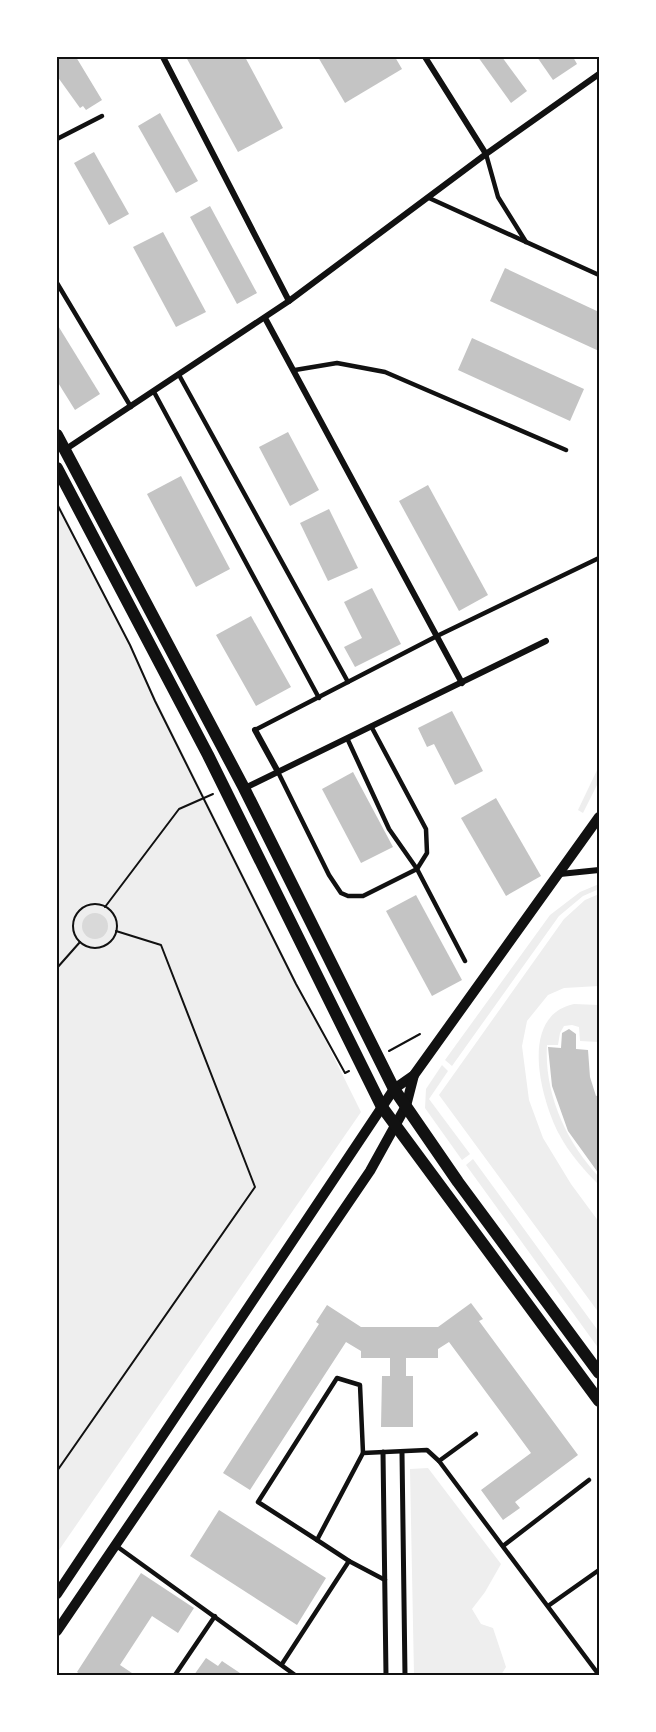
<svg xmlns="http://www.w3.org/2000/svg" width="656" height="1732" font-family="'Source Sans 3',sans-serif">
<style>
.green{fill:#eee}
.water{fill:#d9d9d9}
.building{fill:#c4c4c4}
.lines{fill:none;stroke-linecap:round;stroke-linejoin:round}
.path{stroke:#111;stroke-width:2}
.service{stroke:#111;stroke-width:4.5}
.pedestrian{stroke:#111;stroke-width:5}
.minor{stroke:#111;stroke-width:6}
.tertiary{stroke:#111;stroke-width:10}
.secondary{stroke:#111;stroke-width:12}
.neatline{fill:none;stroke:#111;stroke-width:2}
</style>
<rect width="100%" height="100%" fill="#fff"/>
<!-- green -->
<g class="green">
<path d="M57,500L361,1112L57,1553Z"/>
<path d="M599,766V781L583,813L578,810Z"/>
<path d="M599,884V889L583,896L559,916L452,1066L445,1060L550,915L580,892Z"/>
<path d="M599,894V986L564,988L548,995L527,1021L522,1046L529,1100L543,1138L571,1184L599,1222V1313L439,1095L564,919L585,900Z"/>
<path d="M574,1004L599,1005V1042L580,1041L579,1027L572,1025L564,1026L560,1033L558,1045H547C544,1093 566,1142 599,1177V1185C584,1170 569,1153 559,1134C541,1099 518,1016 574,1004Z"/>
<path d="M442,1065L448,1071L429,1099L470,1154L462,1160L425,1108L426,1089Z"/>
<path d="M473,1159L599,1332V1349L466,1165Z"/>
<path d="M428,1468L501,1564L485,1592L472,1609L481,1624L493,1628L506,1667L501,1675H414L410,1469Z"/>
</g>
<!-- water -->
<circle class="water" cx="95" cy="926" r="13"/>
<!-- building -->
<g class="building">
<path d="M57,57H76L102,100L86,110L83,106L80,108L57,76Z"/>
<path d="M186,57H245L283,128L238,152Z"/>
<path d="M318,57H395L402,69L345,103Z"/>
<path d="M478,57H502L527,91L511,103Z"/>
<path d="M537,57H573L577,64L553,80Z"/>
<path d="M160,113L198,181L176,193L138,126Z"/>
<path d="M94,152L129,214L109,225L74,163Z"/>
<path d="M210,206L257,293L237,304L190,217Z"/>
<path d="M163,232L206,312L176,327L133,247Z"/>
<path d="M505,268L599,312V351L490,301Z"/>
<path d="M57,324L100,394L75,410L57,381Z"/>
<path d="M472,338L584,389L570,421L458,370Z"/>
<path d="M288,432L319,490L290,506L259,447Z"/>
<path d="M181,476L230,569L196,587L147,494Z"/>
<path d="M428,485L488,595L459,611L399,501Z"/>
<path d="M329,509L358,568L328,581L300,523Z"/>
<path d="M372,588L401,644L355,667L344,647L362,638L344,602Z"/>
<path d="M251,616L291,687L256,706L216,635Z"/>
<path d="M452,711L483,771L455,785L434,744L427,747L418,728Z"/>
<path d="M353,772L393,847L361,863L322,789Z"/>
<path d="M496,798L541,876L506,896L461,818Z"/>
<path d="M416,895L462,980L432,996L386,911Z"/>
<path d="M569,1029L576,1034V1049L588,1050L590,1077L596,1096L599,1095V1174L568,1131L552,1086L548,1047L561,1048L562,1033Z"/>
<path d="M471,1303L483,1319L479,1321L578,1455L515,1502L520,1508L503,1520L481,1490L531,1453L449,1342L438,1349V1358H406V1376H413V1427H381L382,1376H390V1358H361V1351L346,1342L250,1490L223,1473L319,1324L316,1322L327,1305L361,1327H438Z"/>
<path d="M219,1510L326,1578L297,1625L190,1556Z"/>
<path d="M141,1573L194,1608L178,1633L152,1616L120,1665L135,1675H81L77,1672Z"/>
<path d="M206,1658L218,1666L222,1661L243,1675H194Z"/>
</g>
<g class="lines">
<!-- path -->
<g class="path">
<path d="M57,504L130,645L155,701L296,984L345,1073L349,1071"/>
<circle cx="95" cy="926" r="22"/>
<path d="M105,907L179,809L213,794"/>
<path d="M57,968L80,942"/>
<path d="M389,1051L420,1034"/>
<path d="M57,1471L255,1187L161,945L116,931"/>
</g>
<!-- service -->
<g class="service">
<path d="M57,139L102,116"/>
<path d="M486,154L498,197L526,242"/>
<path d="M429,198L599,275"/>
<path d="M57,283L131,407"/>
<path d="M295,370L337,363L385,372L566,450"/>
<path d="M179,375L348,682"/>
<path d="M154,392L319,698"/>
<path d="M255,730L437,636L599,558"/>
<path d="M347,738L389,829L417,869L465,961"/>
<path d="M277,770L329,875L341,893L348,896H363L417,869L427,853L426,829L371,726"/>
<path d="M439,1461L476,1434"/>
<path d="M317,1540L258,1502L337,1378L360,1385L363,1453"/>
<path d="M115,1545L295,1675"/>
<path d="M503,1546L589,1480"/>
<path d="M349,1561L385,1580"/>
<path d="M548,1606L599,1570"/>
<path d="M282,1664L349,1561L317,1540L363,1453L427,1450L439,1461L599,1675"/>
<path d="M175,1675L215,1616"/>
</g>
<!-- pedestrian -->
<g class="pedestrian">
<path d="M383,1452L386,1675"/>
<path d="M402,1453L405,1675"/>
</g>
<!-- minor -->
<g class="minor">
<path d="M163,57L289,301"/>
<path d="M425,57L486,154"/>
<path d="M265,318L462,683"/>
<path d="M66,449L289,301L486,154L599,74"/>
<path d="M255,730L277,770"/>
<path d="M245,788L546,641"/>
<path d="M560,874L599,870"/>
</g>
<!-- tertiary -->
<g class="tertiary">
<path d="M57,1594L394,1089L414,1075L599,817"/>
<path d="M57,1631L370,1171L406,1106L414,1075"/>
</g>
<!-- secondary -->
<g class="secondary">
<path d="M57,435L244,788L394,1089L458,1182L599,1373"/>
<path d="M57,468L208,755L382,1107L599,1401"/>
</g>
</g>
<!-- border -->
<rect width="656" height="1732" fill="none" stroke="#ffffff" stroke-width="117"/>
<rect x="58" y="58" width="540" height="1616" class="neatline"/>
</svg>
